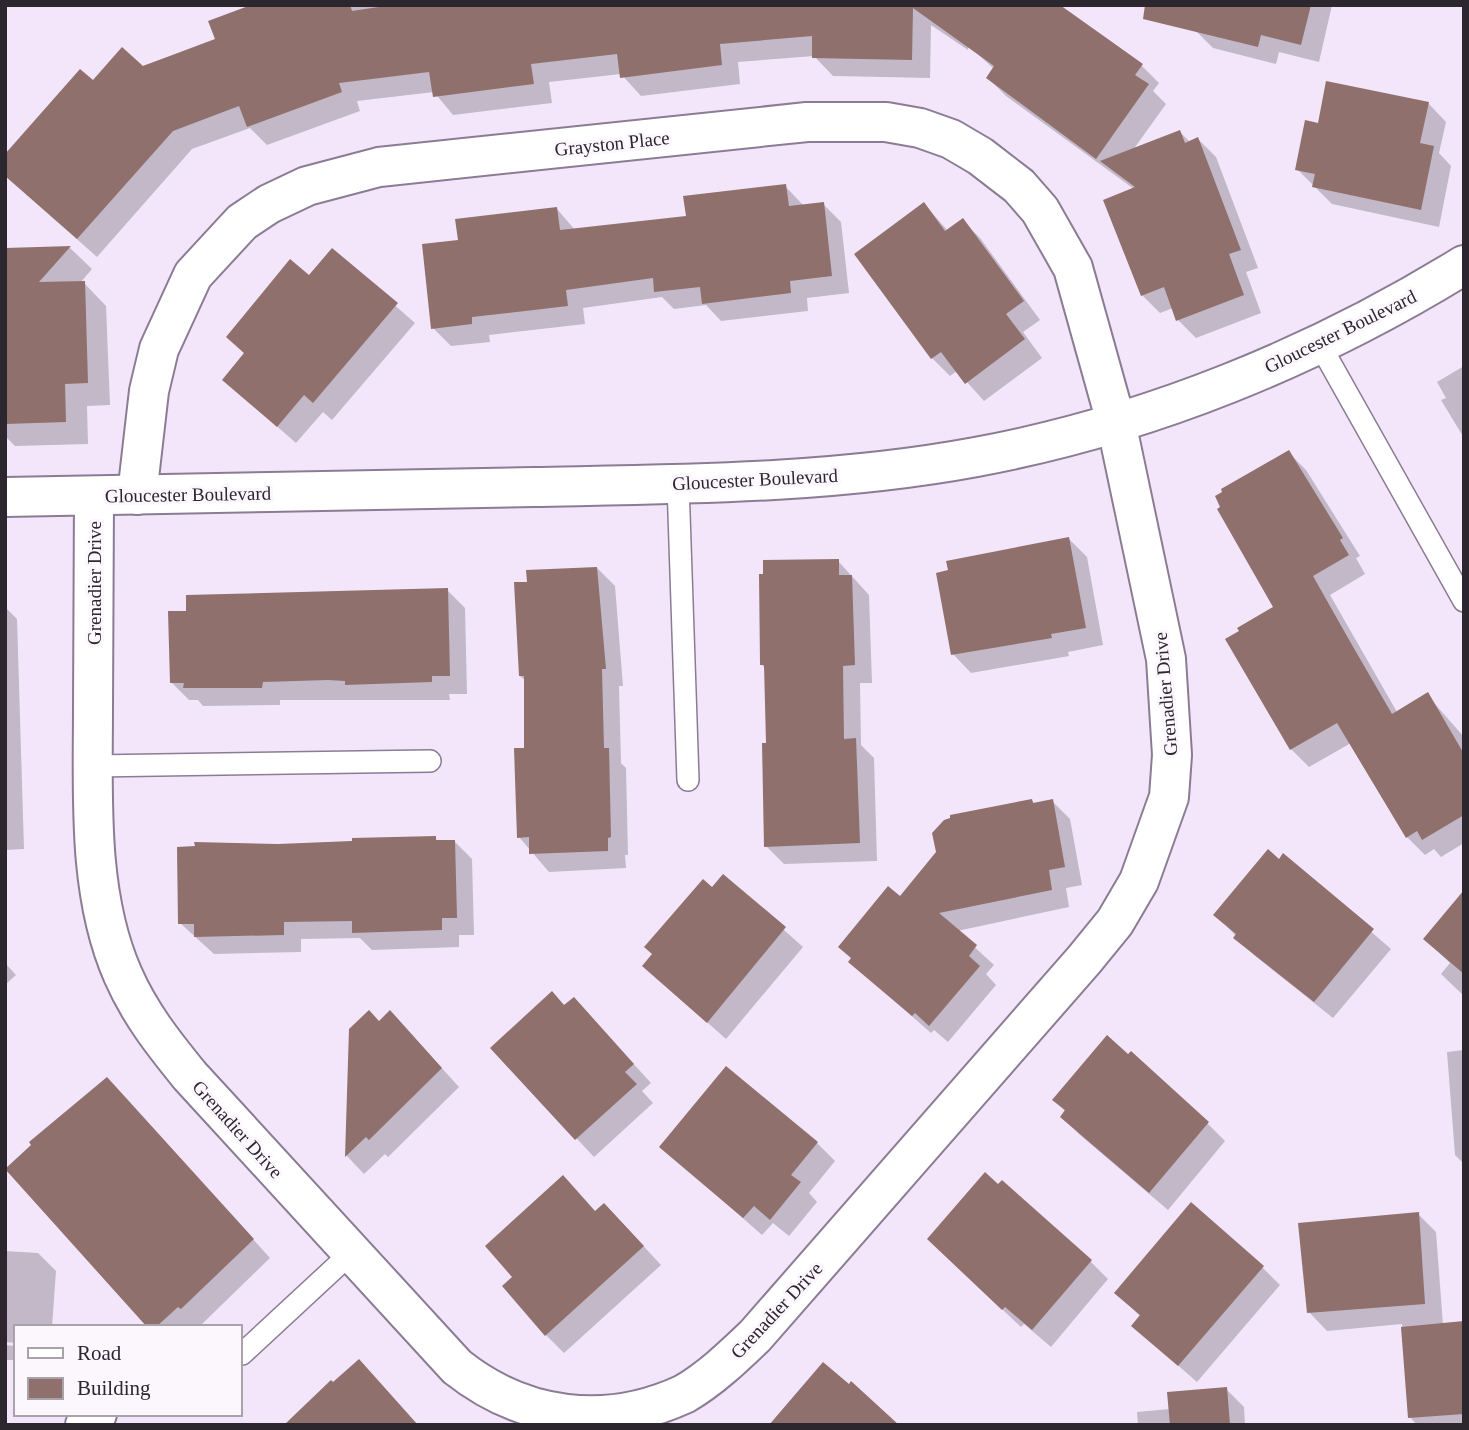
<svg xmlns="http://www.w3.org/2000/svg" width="1469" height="1430" font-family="'Times New Roman',serif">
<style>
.shadow{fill:#0003}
.building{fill:#8f706d}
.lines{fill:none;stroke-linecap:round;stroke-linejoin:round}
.service-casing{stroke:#8b7c94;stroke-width:24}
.minor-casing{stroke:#8b7c94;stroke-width:42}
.service{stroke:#fff;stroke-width:21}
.minor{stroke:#fff;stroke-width:38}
.labels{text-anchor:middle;stroke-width:6;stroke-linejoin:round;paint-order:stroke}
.street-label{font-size:19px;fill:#2c262f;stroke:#fbf7fd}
</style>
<rect width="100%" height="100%" fill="#f3e6fb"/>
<!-- shadow -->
<g class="shadow">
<path d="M260,5H969L968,50L931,25L930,78L833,76L814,56L738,62L740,84L641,96L621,74L549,82L552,103L453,115L434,92L357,101L360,111L267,145L250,128L192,149L97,257L26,194L94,83L217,40Z"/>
<path d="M1200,5H1332L1319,62L1279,52L1276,64L1213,48L1195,30Z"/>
<path d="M968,45L1141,65L1159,83L1153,91L1166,104L1133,150L1180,132L1190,142L1198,139L1216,157L1258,268L1246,272L1261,313L1196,338L1178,320L1173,308L1160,313L1142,295L1134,189L1006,96L988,78L994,69Z"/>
<path d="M1428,103L1446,122L1439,153L1451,166L1439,227L1332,204L1297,169L1319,125Z"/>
<path d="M785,186L804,206L823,204L841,222L849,293L807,298L808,311L721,321L706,305L674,309L662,297L583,308L585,324L489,335L490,342L451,346L433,328L460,242L557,209L575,230L688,218Z"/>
<path d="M924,204L948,231L962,220L980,238L1040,320L1023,332L1042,358L984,401L957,371L950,376L932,358Z"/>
<path d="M70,248L92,269L80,283H84L106,306L110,405L87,406L88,444L15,446L5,436V250Z"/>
<path d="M332,250L415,323L332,420L323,412L296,443L224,380L245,354L228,337L309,277Z"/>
<path d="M1464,366V438L1441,400L1446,398L1437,382Z"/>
<path d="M1288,452L1306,470L1360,556L1356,558L1365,574L1330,595L1397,712L1427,695L1464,737V843L1441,857L1434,849L1425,855L1407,837L1351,743L1309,767L1291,749L1275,607Z"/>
<path d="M1069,539L1087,557L1103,645L1068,652L1069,656L971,673L953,654Z"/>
<path d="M838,561L869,595L872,683H860L861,745L874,758L877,861L784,864L766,846V669L762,665L765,575Z"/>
<path d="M597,568L615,586L623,686H619L621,763L626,768L628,855H625L626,868L549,872L519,837L526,750V681L520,676L529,583Z"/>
<path d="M447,590L465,608L467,694H449L450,700H280V705L203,706L198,700H189L171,682Z"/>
<path d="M5,607L17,619L24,849L5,850Z"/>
<path d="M1032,801L1035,804L1052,801L1070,819L1082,885L1066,888L1069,907L957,931L994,965L986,974L996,985L948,1042L934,1030L931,1033L850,962L900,899Z"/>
<path d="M435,838L439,842L454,841L472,859L474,935H459V947L372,950L360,938L301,939V952L214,954L180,923L278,846Z"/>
<path d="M1284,856L1391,949L1333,1018L1254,955L1216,915Z"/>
<path d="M724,876L803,947L726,1039L644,966Z"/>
<path d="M1464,892V996L1441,974L1450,963L1425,939Z"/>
<path d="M5,963L16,975L5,985Z"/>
<path d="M574,999L651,1083L642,1091L653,1103L594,1157L492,1048Z"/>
<path d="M379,1023L408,1031L459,1087L388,1157L385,1154L364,1174L347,1156L351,1030Z"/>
<path d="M1464,1050V1164L1455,1155L1447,1052Z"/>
<path d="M125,1097L270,1258L200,1326L197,1324L194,1327H150Z"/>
<path d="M1054,1100L1207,1123L1225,1141L1168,1210L1080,1135L1062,1117L1066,1112Z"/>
<path d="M817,1143L835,1161L809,1193L817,1202L789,1236L773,1223L762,1235L662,1147Z"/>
<path d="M596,1213L622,1223L661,1265L564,1353L546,1335Z"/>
<path d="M1418,1214L1436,1232L1443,1325L1464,1323V1425H1417L1410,1417L1402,1324L1327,1331L1309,1312Z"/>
<path d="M5,1251L38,1253L56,1271L52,1327H16V1343L5,1342Z"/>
<path d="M947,1257L1090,1261L1108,1279L1051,1347L1024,1324L1021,1327Z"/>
<path d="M1262,1267L1280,1285L1197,1382L1133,1326L1141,1317L1116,1293Z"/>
<path d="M5,1345L16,1346V1360H5Z"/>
<path d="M1226,1389L1244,1407L1245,1425H1138L1137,1412L1170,1409Z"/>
</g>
<!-- building -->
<g class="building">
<path d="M251,5H350L352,11L392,5H1060L1143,64L1135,75L1149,84L1096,159L986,78L994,66L913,8L912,60L812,58V36L720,44L722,65L620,78L617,54L531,64L534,84L433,97L429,72L339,83L342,92L247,127L239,106L173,131L77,239L5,176V154L80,69L93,80L122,47L143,66L215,39L208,21Z"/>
<path d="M1145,5H1311L1301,45L1261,35L1258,47L1143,19Z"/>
<path d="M1326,81L1429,102L1420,143L1434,146L1421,210L1312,187L1315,174L1295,170L1305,120L1318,123Z"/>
<path d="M1180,130L1185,143L1198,137L1241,250L1229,254L1244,295L1176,321L1164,287L1141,296L1103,200L1135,187L1100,161Z"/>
<path d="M786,184L789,206L824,202L832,276L790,281L791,293L702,304L700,287L654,292L653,278L566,290L568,306L472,317V324L431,329L422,244L458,240L455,219L557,207L560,230L686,216L683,196Z"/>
<path d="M924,202L945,231L963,218L1024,301L1006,314L1025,339L965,384L941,352L931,359L854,254Z"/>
<path d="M71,246L39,282L85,281L88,383L65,384L66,422L5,424V248Z"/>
<path d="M332,248L398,303L313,403L304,395L277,427L222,380L244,353L226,337L290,259L309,275Z"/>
<path d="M1289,450L1343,538L1340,540L1349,555L1313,576L1348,638L1392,714L1428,692L1464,754V815L1422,840L1417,831L1406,838L1337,723L1290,750L1225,639L1239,631L1237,628L1273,607L1217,509L1220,507L1215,496L1222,492L1221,489Z"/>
<path d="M1069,537L1086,628L1051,634L1052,638L951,655L936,573L948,570L946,561Z"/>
<path d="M839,559V575H852L855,665L843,666L844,739L856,738L860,843L764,847L762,743H766L764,665H760L759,574H763V560Z"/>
<path d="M597,567L606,669H602L604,748H609L611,837L608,838V851L529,854V837L517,838L514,748H524V676H519L514,582H527L526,570Z"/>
<path d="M448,588L450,676H432V682L345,685V681L328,680L263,682L262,688H183L184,683H170L168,611H186V595Z"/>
<path d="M1032,799L1033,803L1053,799L1065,867L1049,870L1052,890L939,913L977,945L969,956L980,966L929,1026L915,1013L912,1016L848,962L851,958L838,947L888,886L900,896L936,852L932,833L944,820L950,818V815Z"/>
<path d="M436,836V840H455L457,918H442V930L352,933V921L284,922V935L194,937V924H178L177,847L195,846L194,842L278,844L352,841V838Z"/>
<path d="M1268,849L1279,859L1283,853L1374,929L1314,1002L1233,938L1236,934L1213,915Z"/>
<path d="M723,874L786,927L707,1023L642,966L652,954L644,947L703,879L712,887Z"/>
<path d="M1464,890V974L1423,939Z"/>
<path d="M552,991L564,1005L574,997L634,1064L625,1072L637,1084L575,1140L490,1048Z"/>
<path d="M369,1010L379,1021L390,1010L442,1068L369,1140L366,1137L345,1157L349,1029Z"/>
<path d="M1107,1035L1128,1054L1131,1051L1209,1122L1149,1193L1060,1117L1065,1110L1052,1100Z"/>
<path d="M726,1066L818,1142L791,1175L801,1182L770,1220L754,1206L743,1218L659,1147Z"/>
<path d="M107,1077L254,1239L181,1309L178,1307L156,1327H147L5,1169L31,1145L29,1142Z"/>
<path d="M985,1172L998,1184L1002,1180L1092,1260L1032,1330L1005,1307L1002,1310L927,1239Z"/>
<path d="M563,1175L595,1211L604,1203L644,1246L545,1336L502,1286L512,1277L485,1246Z"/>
<path d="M1191,1202L1264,1266L1178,1366L1131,1326L1140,1315L1114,1293Z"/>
<path d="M1419,1212L1425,1304L1307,1313L1298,1223Z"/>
<path d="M1464,1321V1414L1408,1418L1401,1327Z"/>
<path d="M359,1359L418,1425H284L331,1380L333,1382Z"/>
<path d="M823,1362L849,1384L851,1381L899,1425H769Z"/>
<path d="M1227,1387L1230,1425H1170L1167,1392Z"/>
</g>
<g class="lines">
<defs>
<g id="service">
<path d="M1320,345L1464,601"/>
<path d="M678,484L688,780"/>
<path d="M93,766L430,761"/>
<path d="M242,1354L351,1253"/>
</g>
<g id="minor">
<path d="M94,496C94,566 94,637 93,708C93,794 87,894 123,975C140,1014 164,1044 190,1076L457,1367C524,1420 606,1430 684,1394C710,1379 733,1357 755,1336L1084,960L1115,922L1139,881L1169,797L1172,755L1166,659L1116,422L1073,268L1040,210L1019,186L980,156L951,139L920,128L886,122H807L379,167L307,186L269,204L242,222L193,275L159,349L149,391L137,495"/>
<path d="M5,497C181,494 357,490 533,487C680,484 831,484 976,457C1148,425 1315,357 1464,265"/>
<path d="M85,1425L97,1414"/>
</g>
</defs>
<!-- service casing -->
<use href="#service" class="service-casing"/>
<!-- minor casing -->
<use href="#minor" class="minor-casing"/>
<!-- service -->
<use href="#service" class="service"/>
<!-- minor -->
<use href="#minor" class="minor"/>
</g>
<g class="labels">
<!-- street labels -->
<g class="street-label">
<text transform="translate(612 143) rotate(-6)" y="7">Grayston Place</text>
<text transform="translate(1340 331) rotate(-26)" y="7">Gloucester Boulevard</text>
<text transform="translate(755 479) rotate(-3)" y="7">Gloucester Boulevard</text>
<text transform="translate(188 494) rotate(-1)" y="7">Gloucester Boulevard</text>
<text transform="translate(94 583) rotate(-90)" y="7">Grenadier Drive</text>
<text transform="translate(1165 694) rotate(-95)" y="7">Grenadier Drive</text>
<text transform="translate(238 1129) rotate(48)" y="7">Grenadier Drive</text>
<text transform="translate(776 1310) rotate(-47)" y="7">Grenadier Drive</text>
</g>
</g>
<!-- border -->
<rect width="1469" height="1430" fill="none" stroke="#2c262f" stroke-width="14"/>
<!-- legend -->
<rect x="14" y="1325" width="228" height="91" fill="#fbf7fd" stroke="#a8a3ab" stroke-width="2"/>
<rect x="28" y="1348" width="35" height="10" fill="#ffffff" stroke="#a8a3ab" stroke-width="2"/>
<text x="77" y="1360" font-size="21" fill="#2c262f">Road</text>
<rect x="28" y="1378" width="35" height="21" fill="#8f706d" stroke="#a8a3ab" stroke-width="2"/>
<text x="77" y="1395" font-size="21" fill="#2c262f">Building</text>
</svg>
